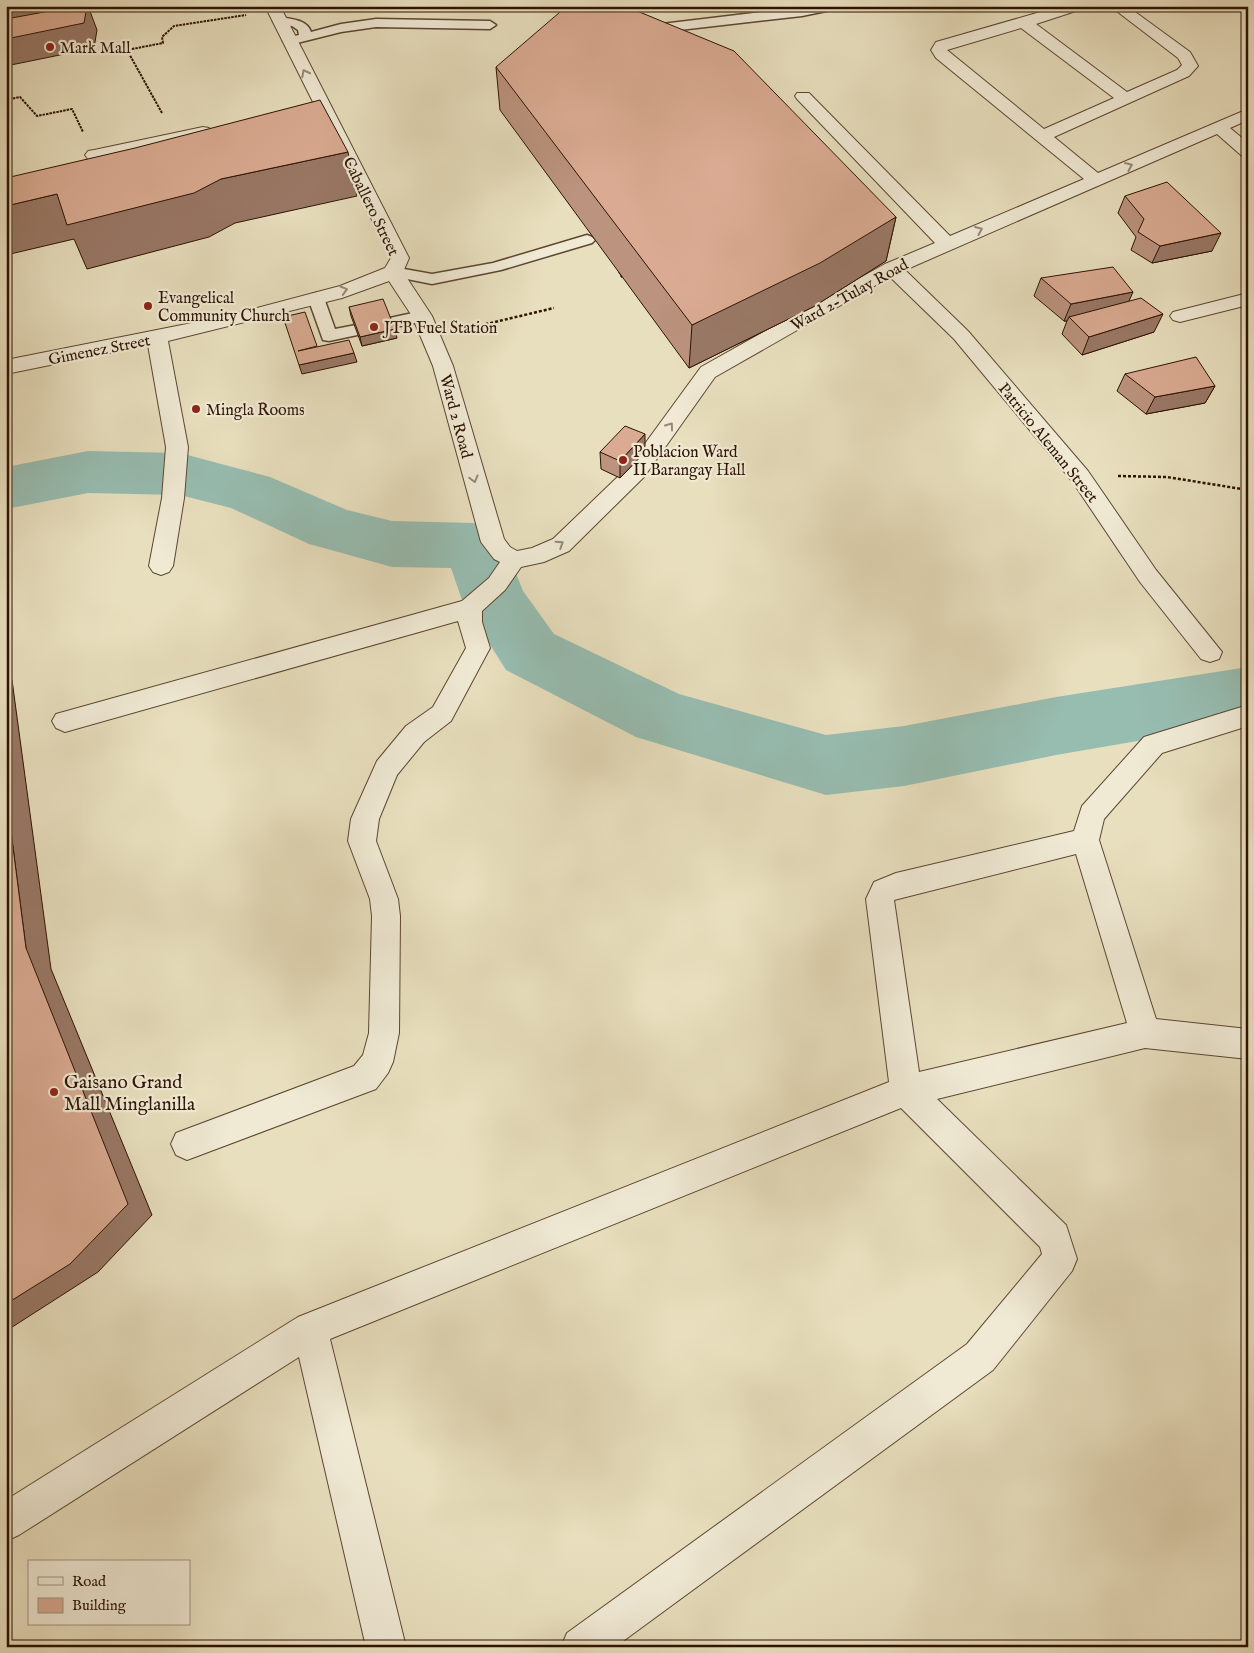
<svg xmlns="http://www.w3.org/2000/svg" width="1254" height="1653" font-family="'IM FELL English',serif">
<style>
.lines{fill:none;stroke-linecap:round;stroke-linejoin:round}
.river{fill:#97bdb1;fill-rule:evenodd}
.lane-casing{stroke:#5c4631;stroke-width:3}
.street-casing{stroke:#5c4631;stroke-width:2}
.path-far1{stroke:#2d1302;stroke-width:2;stroke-dasharray:2.5 1;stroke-linecap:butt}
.path{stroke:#2d1302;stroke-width:2.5;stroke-dasharray:3 2;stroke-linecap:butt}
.lane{fill:#f0ead5;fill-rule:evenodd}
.street{fill:#f0ead5;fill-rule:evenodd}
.wall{fill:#bb937e;stroke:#2d1302}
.shaded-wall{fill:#997866;stroke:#2d1302}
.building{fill:#daab92;stroke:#2d1302}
.oneway{stroke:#988976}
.poi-dot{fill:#8f2418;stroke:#f0ead5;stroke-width:2}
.labels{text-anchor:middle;stroke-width:4.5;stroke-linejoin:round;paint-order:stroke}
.far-poi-label{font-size:16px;fill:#2d1302;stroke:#f0ead5;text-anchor:start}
.far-street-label{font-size:16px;fill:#2d1302;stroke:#f0ead5}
.poi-label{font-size:19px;fill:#2d1302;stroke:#f0ead5;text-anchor:start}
</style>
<rect width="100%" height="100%" fill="#e8dfbe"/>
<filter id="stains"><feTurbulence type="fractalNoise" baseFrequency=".004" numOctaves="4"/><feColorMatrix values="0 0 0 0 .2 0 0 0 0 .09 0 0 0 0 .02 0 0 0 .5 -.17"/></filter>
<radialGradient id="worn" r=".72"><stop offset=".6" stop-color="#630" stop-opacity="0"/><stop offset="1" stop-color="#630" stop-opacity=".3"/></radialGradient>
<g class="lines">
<!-- river -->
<path class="river" d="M88,451L180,453L270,477L347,510L392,521L474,523L496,530L505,546L523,591L554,634L679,694L826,735L904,726L1056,697L1248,667V722L1056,755L904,786L826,795L636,737L506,670L462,600L451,568L392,567L331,550L309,544L231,508L180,495L88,493L6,509V467Z"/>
<defs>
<g id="lane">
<path d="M812,6H838L836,9L802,16L645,34L639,30L645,26Z"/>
<path d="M279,17C290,19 307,19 311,32L341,24L376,19L490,21L496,25L490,29L376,27L341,32L289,45L283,41L284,38L299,35L298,30L292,26L275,24L273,21Z"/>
<path d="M587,235L592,237L595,240L592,243L501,270L432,284L387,275L385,272L387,269L393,267L432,274L493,263Z"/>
<path d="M316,293L322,295L324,298L335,329L356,325L362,326L364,330L362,334L329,341L323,340L308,298L310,295Z"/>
<path d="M422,311L428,312L430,316L428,320L391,328L385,327L383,323L385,319Z"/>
</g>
<g id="street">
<path d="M265,6H280L409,258L403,272L432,316L453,366L504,539L510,547L517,551L532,548L553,539L628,467L701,367L885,264L935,243L797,99L795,96L797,93H809L950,236L1084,179L936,58L931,50L936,42L1061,6H1084L1082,9L1036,24L1127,92L1177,70L1182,65L1178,58L1110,6H1127L1190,52L1198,66L1189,76L1054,137L1098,173L1248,109V120L1230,128L1248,143V157L1242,156L1217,134L905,270L968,331L1088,471L1156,570L1222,652L1219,659L1210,662L1201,659L1140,582L1072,481L954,339L890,277L715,377L644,477L569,551L544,562L521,567L505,590L482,611V622L490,648L451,721L424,742L397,775L379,819L376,841L398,899L400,916L399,1033L393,1062L388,1073L376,1089L187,1160L176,1155L171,1144L176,1133L354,1066L363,1055L369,1033L372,916L370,899L348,841L351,819L377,761L406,726L433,707L466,648L458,621L65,732L56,728L52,721L56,714L462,601L489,578L500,562L494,559L481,542L433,366L412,316L389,281L342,298L168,341L188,447L184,498L173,566L169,572L161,575L153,572L149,566L162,498L166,447L148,345L6,374V360L227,316L340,286L385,268L391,258ZM1021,28L1114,98L1044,129L947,50Z"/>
<path d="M203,127L209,128L212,132L209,136L94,160L88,159L85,155L88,151L94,150Z"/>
<path d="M1248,293V305L1180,322L1173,320L1170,316L1173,312Z"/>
<path d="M1248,705V726L1162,753L1104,819L1099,840L1156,1019L1248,1029V1059L1145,1048L937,1099L1066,1225L1077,1259L1072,1271L993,1370L615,1647H561L567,1633L967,1344L1042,1254L1040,1247L901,1108L330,1339L406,1647H366L299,1357L19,1535L6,1541V1500L298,1317L889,1082L866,899L874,882L896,873L1074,831L1082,806L1144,737ZM1076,854L1127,1023L919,1072L894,900Z"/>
</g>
</defs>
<!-- lane casing -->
<use href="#lane" class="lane-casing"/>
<!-- street casing -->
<use href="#street" class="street-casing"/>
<!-- path-far1 -->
<g class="path-far1">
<path d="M6,100L20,97L37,116L72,109L83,132"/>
<path d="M162,113L127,50L163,43L162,37L174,26L246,15"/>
<path d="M619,272L622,276"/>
</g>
<!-- path -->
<g class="path">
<path d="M621,275L624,279"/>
<path d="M461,330L554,308"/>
<path d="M1118,476L1167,477L1248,490"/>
</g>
<!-- lane -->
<use href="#lane" class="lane"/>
<!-- street -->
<use href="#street" class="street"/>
</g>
<!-- wall -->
<g class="wall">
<path d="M496,67L896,217L886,261L813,307L689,368L500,110Z"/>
<path d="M1125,196L1212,251L1152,263L1131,250L1136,237L1118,213Z"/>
<path d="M1041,278L1129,301L1154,332L1082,355L1062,334L1067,321H1064L1034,296Z"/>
<path d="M349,307L397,338L362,346L351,316Z"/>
<path d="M1248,311V328L1242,322Z"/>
<path d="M1125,374L1215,386L1205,403L1146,414L1117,391Z"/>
<path d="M600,452H645L620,478L601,469Z"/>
</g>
<!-- shaded-wall -->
<g class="shaded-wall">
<path d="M21,6H70L75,25L87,6H88L97,30L94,48L6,66V9Z"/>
<path d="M348,152L357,196L235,223L209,237L87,269L74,239L6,255V206L57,194L221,179Z"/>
<path d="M896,217L886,261L813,307L689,368L692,325Z"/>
<path d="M1221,233L1212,251L1152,263L1160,246Z"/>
<path d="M1133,292L1125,310L1069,317L1067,321H1064L1071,304Z"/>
<path d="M1163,314L1154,332L1082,355L1089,337Z"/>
<path d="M395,329L397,338L362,346L360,337Z"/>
<path d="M354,353L357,362L302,374L299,365Z"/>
<path d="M1215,386L1205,403L1146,414L1155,397Z"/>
<path d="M645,434V452L620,478V461Z"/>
<path d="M6,673L12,680L51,969L152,1215L98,1272L6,1331V1304L26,948L6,793Z"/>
</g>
<!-- building -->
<g class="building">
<path d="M6,6H21L6,9Z"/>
<path d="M77,6H87L84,23L6,39V19Z"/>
<path d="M567,6H625L734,51L896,217L820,263L692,325L496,67Z"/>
<path d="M320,100L348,152L221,179L194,193L67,225L57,194L6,206V178L135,148Z"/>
<path d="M1167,182L1221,233L1160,246L1138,232L1144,219L1125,196Z"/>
<path d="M1113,267L1133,292L1071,304L1041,278Z"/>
<path d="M1141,298L1163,314L1089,337L1069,317Z"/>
<path d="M383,299L395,329L360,337L349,307Z"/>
<path d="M305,312L317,346L298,351L349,340L354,353L299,365L283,317Z"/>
<path d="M1196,357L1215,386L1155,397L1125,374Z"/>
<path d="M625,426L645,434L620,461L600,452Z"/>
<path d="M6,793L26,948L128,1204L70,1264L6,1304Z"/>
</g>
<!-- one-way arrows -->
<defs><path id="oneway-chevron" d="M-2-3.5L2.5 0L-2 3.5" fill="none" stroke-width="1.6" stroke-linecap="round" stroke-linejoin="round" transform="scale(1.25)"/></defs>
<g class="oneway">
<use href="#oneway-chevron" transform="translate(305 73) rotate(-117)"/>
<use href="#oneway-chevron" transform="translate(1129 166) rotate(-23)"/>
<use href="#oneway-chevron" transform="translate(979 230) rotate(-23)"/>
<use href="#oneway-chevron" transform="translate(344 290) rotate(-16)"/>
<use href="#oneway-chevron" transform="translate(670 426) rotate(-54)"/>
<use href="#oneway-chevron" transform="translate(474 479) rotate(75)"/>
<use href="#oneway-chevron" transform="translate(560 544) rotate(-33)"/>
</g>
<!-- markers -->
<g class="poi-dot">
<circle cx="50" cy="47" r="5"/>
<circle cx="148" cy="306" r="5"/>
<circle cx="374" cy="327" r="5"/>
<circle cx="196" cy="409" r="5"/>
<circle cx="623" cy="460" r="5"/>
<circle cx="54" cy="1092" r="5"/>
</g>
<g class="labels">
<!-- far-poi labels -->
<g class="far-poi-label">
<text x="60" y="53">Mark Mall</text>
<text x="158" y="303">Evangelical<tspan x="158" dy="18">Community Church</tspan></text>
<text x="384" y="333">JTB Fuel Station</text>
<text x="206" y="415">Mingla Rooms</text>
<text x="633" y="457">Poblacion Ward<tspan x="633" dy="18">II Barangay Hall</tspan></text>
</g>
<!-- far-street labels -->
<g class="far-street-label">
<text transform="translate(372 206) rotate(64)" y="6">Caballero Street</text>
<text transform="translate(849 294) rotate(-29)" y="6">Ward 2-Tulay Road</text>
<text transform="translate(99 349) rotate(-11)" y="6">Gimenez Street</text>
<text transform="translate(457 416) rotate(75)" y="6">Ward 2 Road</text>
<text transform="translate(1049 442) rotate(51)" y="6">Patricio Aleman Street</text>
</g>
<!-- poi labels -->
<g class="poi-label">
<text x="64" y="1088">Gaisano Grand<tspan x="64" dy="22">Mall Minglanilla</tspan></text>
</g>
</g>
<!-- margin -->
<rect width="1254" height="1653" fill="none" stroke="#e8dfbe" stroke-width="25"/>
<rect x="8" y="8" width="1239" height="1638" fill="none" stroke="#2d1302" stroke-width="2.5"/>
<rect x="12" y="12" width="1229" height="1628" fill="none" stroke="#2d1302"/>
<!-- legend -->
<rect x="28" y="1560" width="162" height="65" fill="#f0ead5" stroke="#a29481"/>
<rect x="38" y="1577" width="25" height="8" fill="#f0ead5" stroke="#a29481"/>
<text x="72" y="1586" font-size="15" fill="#2d1302">Road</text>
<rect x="38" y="1598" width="25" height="15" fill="#daab92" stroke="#a29481"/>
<text x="72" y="1610" font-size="15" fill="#2d1302">Building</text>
<rect width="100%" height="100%" filter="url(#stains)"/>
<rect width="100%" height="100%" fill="url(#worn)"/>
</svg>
